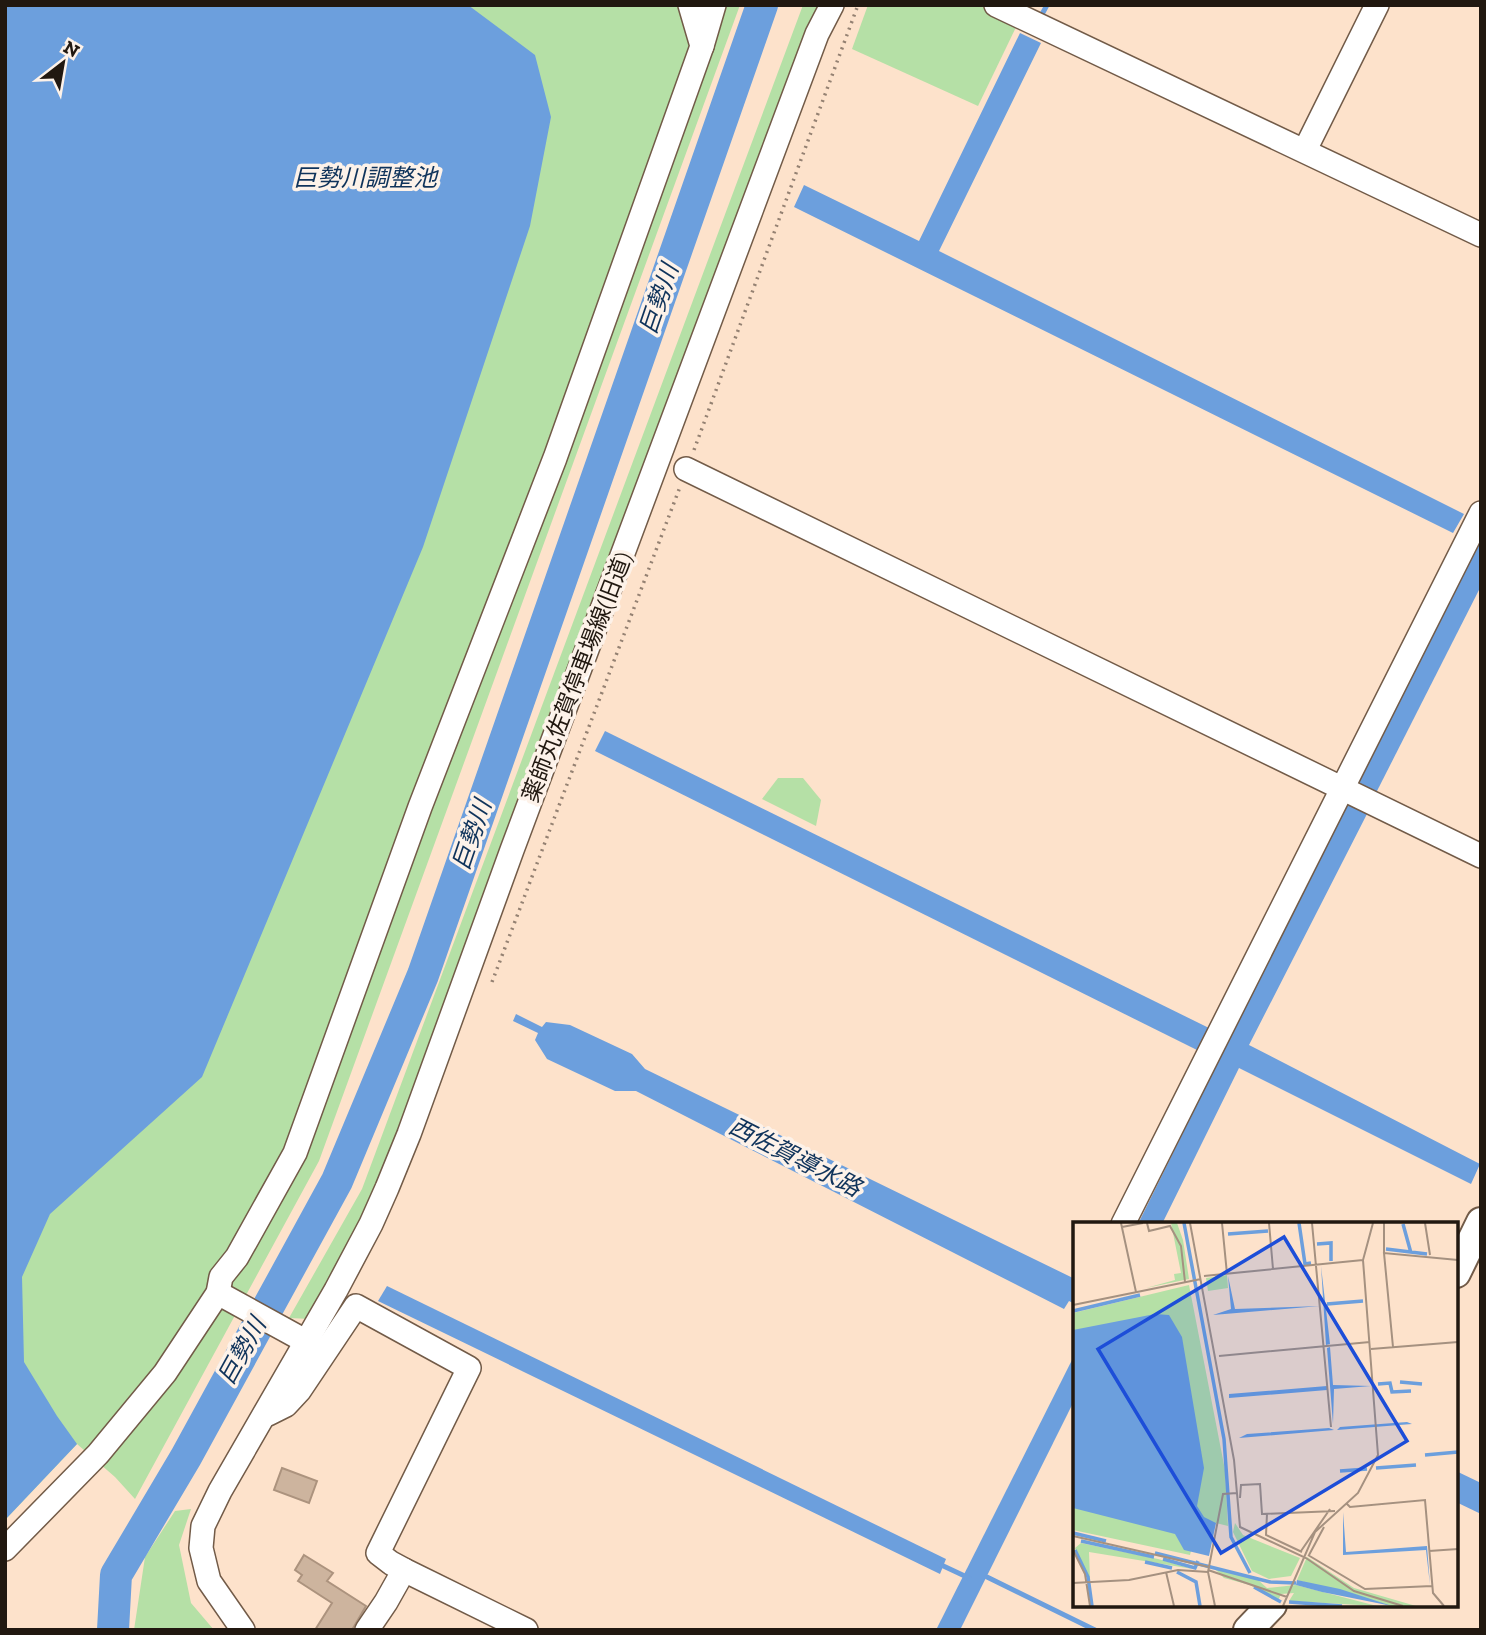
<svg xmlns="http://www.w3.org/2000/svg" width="1486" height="1635" font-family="'Zilla Slab','Noto Sans JP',serif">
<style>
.green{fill:#b5e0a6}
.water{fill:#6c9fdd}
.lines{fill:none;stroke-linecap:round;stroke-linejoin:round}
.stream{stroke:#6c9fdd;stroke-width:5}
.river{stroke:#6c9fdd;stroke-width:32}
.building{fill:#cdb49e;stroke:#ac937e;stroke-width:2}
.minor-casing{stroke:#725b48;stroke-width:26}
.major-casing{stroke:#725b48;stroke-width:32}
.path{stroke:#948172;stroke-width:3.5;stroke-dasharray:2 5;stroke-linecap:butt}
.minor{stroke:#fff;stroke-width:23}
.major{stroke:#fff;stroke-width:28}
.labels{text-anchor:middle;stroke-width:7;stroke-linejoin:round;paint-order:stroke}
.street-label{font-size:23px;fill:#211810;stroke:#fdf2e9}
.water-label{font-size:24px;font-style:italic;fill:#0f335b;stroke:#fdf2e9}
.inset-river{fill:none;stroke:#6c9fdd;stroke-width:3.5}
.inset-road{fill:none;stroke:#a59180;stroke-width:2}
.view{fill:#1d4ed8;fill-opacity:0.15;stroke:#1d4ed8;stroke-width:3.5}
.inset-edge{fill:none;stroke:#211810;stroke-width:3.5}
</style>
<rect width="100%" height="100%" fill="#fde2cb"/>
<!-- green -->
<g class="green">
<path d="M162,5H740L319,1161L135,1499L115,1477L77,1444L5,1520V1046Z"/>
<path d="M803,5H820L363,1224L310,1319L289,1318L362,1189Z"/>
<path d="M868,5H978L1018,23L978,106L852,49Z"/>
<path d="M778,778H803L821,800L816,826L762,799Z"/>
<path d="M191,1509L179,1545L191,1603L214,1630H134L145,1557L175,1511Z"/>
</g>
<!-- water -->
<g class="water">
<path d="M5,5H468L535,55L551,117L530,226L423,547L202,1077L50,1214L22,1277L24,1362L57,1416L77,1444L5,1520Z"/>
<path d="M1020,33L1041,43L939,251L1464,514L1453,533L794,207L804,185L919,241Z"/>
<path d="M1481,537V586L1376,793L1354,783Z"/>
<path d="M605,731L1209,1028L1197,1050L595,751Z"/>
<path d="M1346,802L1368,812L1249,1045L1480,1164L1471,1184L1239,1068L1162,1224H1138Z"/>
<path d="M516,1014L542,1027L546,1022L570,1025L632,1054L645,1069L1075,1279V1304L1069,1301L1064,1309L636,1091H615L547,1059L535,1040L538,1033L513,1021Z"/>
<path d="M387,1286L946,1559L940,1574L378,1301Z"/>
<path d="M1075,1354V1399L960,1630H936Z"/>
<path d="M1456,1471L1481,1483V1514L1456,1502Z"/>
</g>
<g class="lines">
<!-- stream -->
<g class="stream">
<path d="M1040,18L1047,5"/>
<path d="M937,1563L969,1578"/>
<path d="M987,1577L1095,1630"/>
</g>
<!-- river -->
<path class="river" d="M113,1630L116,1575L186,1457L337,1181L423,975L762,5"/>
</g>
<!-- building -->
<g class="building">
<path d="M282,1468L317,1481L309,1503L274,1490Z"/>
<path d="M304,1555L333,1573L327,1581L366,1606L352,1630H315L332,1603L298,1581L302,1575L295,1570Z"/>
</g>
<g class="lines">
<defs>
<g id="minor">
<path d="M996,5L1481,235"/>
<path d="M702,46L714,5"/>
<path d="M1305,150L1377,5"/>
<path d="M686,469L1481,856"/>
<path d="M1123,1224L1481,513"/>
<path d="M218,1293L307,1342"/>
<path d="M268,1414L286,1405L299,1391L356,1306L469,1368L378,1553L391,1563L404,1570L526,1630"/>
<path d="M5,1549L98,1454L165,1373L218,1293L221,1277L237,1257L295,1153L420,807L555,458L702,46L690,5"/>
<path d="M243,1630L209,1581L201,1548L203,1526L220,1491L336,1290L371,1224L387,1188L409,1134L512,850L817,34L832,5"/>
<path d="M367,1630L386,1602L404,1570"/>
</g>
<g id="major">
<path d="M1456,1273L1481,1222"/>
<path d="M1248,1630L1272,1605"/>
</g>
</defs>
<!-- minor casing -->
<use href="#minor" class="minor-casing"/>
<!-- major casing -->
<use href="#major" class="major-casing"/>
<!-- path -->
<g class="path">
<path d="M694,450L858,5"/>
<path d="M492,982L680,487"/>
</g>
<!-- minor -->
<use href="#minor" class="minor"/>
<!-- major -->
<use href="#major" class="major"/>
</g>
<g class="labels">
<!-- street labels -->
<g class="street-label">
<text transform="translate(577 677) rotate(-69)" y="8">薬師丸佐賀停車場線(旧道)</text>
</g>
<!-- water labels -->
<g class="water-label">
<text x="365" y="186">巨勢川調整池</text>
<text transform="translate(659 299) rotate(-71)" y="8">巨勢川</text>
<text transform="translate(472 835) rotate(-71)" y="8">巨勢川</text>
<text transform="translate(795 1157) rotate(27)" y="8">西佐賀導水路</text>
<text transform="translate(242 1351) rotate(-61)" y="8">巨勢川</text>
</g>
</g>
<!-- overview -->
<g transform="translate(1073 1222)">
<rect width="385" height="385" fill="#fde2cb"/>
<path d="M98,1H104L110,18L116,57L73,66L102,58L101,52L108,51ZM154,53L155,66L135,69L133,56ZM116,63L152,248L155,304L143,301L111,327L118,329L117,333L0,308V91ZM162,301L170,313L227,336L218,354L196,357L179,349L160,310ZM8,321L85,337L120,347L16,330L17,357L2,326ZM234,335L281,366L343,384H319L224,358ZM140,345L184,357L194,366L223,363L304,384L216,379L221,371L208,372L205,379L177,363L151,356Z" fill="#b5e0a6"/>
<path d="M248,44L257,122L253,123ZM155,54L162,87L247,84L140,93L158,87ZM82,92L96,93L109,115L131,246L124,284L131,295L143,301L136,334L111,328L102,312L0,286V108ZM257,125L260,163L298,164L261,167L260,202L254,126ZM254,164V168L156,176V172ZM334,200L339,202L264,208L267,205ZM256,206L261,208L166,216L174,212ZM270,290L273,330L354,324L357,363L353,328L270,333ZM224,358L267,367L319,384L249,370L223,363Z" fill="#6c9fdd"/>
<path class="inset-river" d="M111,1L151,217L158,315L177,351M226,1L232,42L238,41M330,2L338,31M155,12L195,9M244,22L258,21V39M313,27L354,32M254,82L290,79M0,89L67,73M327,160L349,162M305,162L317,161L319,170L338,169M352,233L385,230M303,246L343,243M267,249L294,247M0,311L33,319M8,319L81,335M2,328L15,355L19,384M82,331L197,360L223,361M90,337L122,346L125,339M72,340L99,346M104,350L123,360L127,384M181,365L208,380M216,380L269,384"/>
<path class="inset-road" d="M48,1L63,70M74,1L76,9L97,4L108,24L112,60M117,1L161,238L167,305L233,336L281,369L330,384M149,1L154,52M196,1L200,47M239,1L258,205M311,1V31M352,1L357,33M49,5L70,1M131,54L290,38M0,83L128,57M320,125L311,31L385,38M298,127L385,120M146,134L297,120M167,276L168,263L187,262L189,292L262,289M273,281L277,285L352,278L360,371L371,384M194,292L193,313L229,330M0,314L136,345M0,328L12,352L17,384M228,329L257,287M356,329L385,327M235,333L292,367L359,364M236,333L251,305M135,348L214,375M93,350L101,384M0,361L56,358L105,348L135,350M142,384L135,350L150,272L164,271M210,384L242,310L285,271L305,233L290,38L300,1"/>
<path class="view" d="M211,15L334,219L148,331L25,127Z"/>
<rect width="385" height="385" class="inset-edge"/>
</g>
<!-- border -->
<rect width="1486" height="1635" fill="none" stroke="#211810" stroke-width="14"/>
<!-- north arrow -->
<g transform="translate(63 63) rotate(31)" stroke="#fdf2e9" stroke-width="5" paint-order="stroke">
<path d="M0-5L12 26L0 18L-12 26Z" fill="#211810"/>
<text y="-10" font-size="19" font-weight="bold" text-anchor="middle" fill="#211810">N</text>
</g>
</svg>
